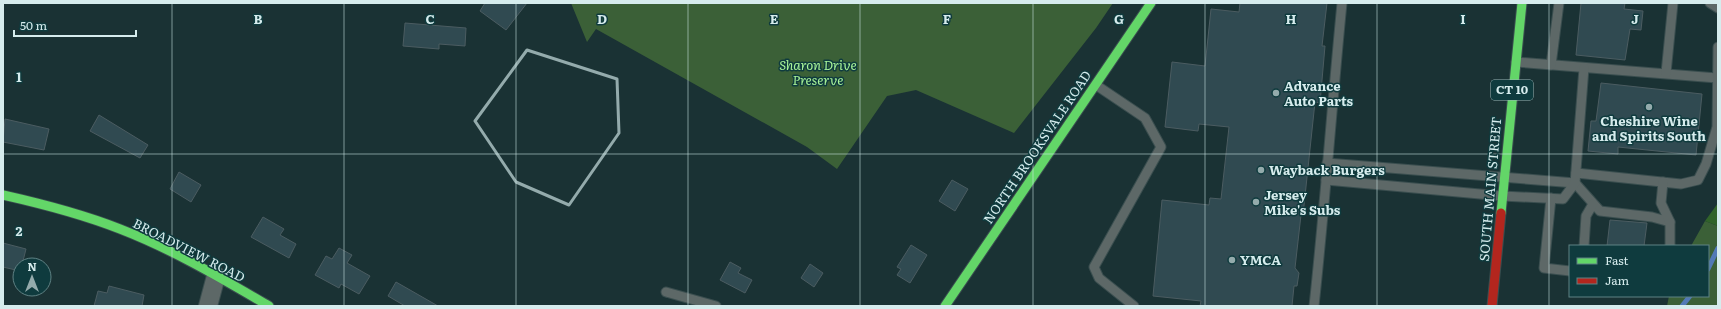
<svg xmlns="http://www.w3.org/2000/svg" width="1721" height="309" font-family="Literata,serif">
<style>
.green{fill:#3b6037}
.forest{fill:#31632a}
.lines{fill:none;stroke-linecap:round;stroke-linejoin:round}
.stream{stroke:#5279b6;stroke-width:5}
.building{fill:#304a51;stroke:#4b5c61}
.lane-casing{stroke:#3a4e4f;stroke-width:11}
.street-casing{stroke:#3a4e4f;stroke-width:20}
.fast-casing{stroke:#3a4e4f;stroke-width:11}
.jam-casing{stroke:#3a4e4f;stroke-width:11}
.lane{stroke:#5d6867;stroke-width:9}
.street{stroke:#5d6867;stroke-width:18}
.fast{stroke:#63d668;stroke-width:9}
.jam{stroke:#b3261e;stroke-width:9}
.marked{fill:none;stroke:#94abac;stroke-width:3;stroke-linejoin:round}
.grid{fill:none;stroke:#d6eced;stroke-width:1;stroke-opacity:0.55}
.poi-dot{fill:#94abac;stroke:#0f3b3e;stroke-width:1.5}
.labels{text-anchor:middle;stroke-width:3;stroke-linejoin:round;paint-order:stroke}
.shield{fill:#0f3b3e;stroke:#9ab7b8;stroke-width:1}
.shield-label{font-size:12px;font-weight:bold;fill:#d6eced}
.park-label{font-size:13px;font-style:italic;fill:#a9f498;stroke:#0f3b3e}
.poi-label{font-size:13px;font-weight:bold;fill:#d6eced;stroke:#0f3b3e;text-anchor:start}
.street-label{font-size:13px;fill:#d6eced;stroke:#0f3b3e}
.grid-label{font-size:13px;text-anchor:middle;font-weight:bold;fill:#d6eced;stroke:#0f3b3e;stroke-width:3;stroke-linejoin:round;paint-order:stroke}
</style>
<rect width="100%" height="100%" fill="#1a3234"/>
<!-- green -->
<g class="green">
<path d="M571,3H1113L1096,28L1014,133L916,90L887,96L837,169L807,147L596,29L587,42Z"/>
<path d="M1705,221L1718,226V306H1667L1669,296H1708V246H1691Z"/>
</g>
<!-- forest -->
<path class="forest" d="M1718,203V226L1705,221Z"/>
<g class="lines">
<!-- stream -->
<g class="stream">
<path d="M1708,269L1718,248"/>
<path d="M1682,306L1690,296"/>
</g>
</g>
<!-- building -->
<g class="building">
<path d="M485,3H527L506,30L480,11Z"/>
<path d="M1240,3H1327L1322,46H1325L1320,103L1315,102L1303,215H1301L1295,268L1299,273L1297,286H1294L1292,306H1200L1201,301L1153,296L1162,200L1209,205L1210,198L1221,199L1229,127L1199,124L1198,131L1165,127L1172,62L1205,66L1211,9L1239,12Z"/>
<path d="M1581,3H1625L1624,9L1643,11L1641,30L1630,29L1625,60L1576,55Z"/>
<path d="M405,23L466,28L465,46L439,44V49L403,46Z"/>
<path d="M1601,83L1702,94L1696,155L1618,147V154L1588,151L1591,121H1596Z"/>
<path d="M99,115L148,145L140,158L90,131Z"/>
<path d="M5,119L49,129L44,150L3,142Z"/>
<path d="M179,172L201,185L191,202L170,189Z"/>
<path d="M952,180L968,189L955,211L939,201Z"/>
<path d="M263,217L284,229L280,235L296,244L289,258L251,237Z"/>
<path d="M1610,220L1647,223L1644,246H1607Z"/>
<path d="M3,243L26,249L22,265H20V271L3,267Z"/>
<path d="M911,245L927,255L910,283L897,275L901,269L897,267Z"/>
<path d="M339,248L352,255L347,263L370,276L359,294L341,284L339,288L315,275L326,256L332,259Z"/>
<path d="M730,262L741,268L738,273L752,280L745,293L720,280Z"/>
<path d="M810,264L823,273L814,287L801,278Z"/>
<path d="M396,282L438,306H405L388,296Z"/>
<path d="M109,286L144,295L142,306H94L98,291L107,293Z"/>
</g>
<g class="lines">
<defs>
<g id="lane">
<path d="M1710,3L1718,8"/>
<path d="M1516,62L1717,78"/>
<path d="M1551,65L1559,3"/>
<path d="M1666,73L1673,3"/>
<path d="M1096,85L1145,118L1161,147L1094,267L1099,278L1134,306"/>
<path d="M1327,163L1575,183L1600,211L1652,217L1670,222"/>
<path d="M1576,173L1681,184L1698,180L1706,164L1717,127L1718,47"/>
<path d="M1326,180L1502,196L1563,199L1575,183L1584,68"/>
<path d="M1663,182L1661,203L1670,222V246"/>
<path d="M1551,198L1544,268L1570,271"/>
<path d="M1584,246L1586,216L1593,204"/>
<path d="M666,292L716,306"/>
<path d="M1314,306C1325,205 1332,104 1342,3"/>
</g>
<path id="street" d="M208,306L216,276"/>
<g id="fast">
<path d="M3,195C43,204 82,214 120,229C172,249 221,278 269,306"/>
<path d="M1501,213L1522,3"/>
<path d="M945,306L1151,3"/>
</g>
<path id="jam" d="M1492,306L1501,213"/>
</defs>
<!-- lane casing -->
<use href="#lane" class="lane-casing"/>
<!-- street casing -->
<use href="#street" class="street-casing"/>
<!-- fast casing -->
<use href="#fast" class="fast-casing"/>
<!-- jam casing -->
<use href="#jam" class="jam-casing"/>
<!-- lane -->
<use href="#lane" class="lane"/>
<!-- street -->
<use href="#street" class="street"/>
<!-- fast -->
<use href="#fast" class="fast"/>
<!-- jam -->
<use href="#jam" class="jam"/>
</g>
<!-- marked area -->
<path class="marked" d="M527,50L617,79L619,133L569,205L516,182L475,121Z"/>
<!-- grid -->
<path class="grid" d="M172,3V306M344,3V306M516,3V306M688,3V306M860,3V306M1033,3V306M1205,3V306M1377,3V306M1549,3V306M3,154H1718"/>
<!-- markers -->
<g class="poi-dot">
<circle cx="1276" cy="93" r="4"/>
<circle cx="1649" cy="107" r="4"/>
<circle cx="1261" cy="170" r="4"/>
<circle cx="1256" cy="202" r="4"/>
<circle cx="1232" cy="260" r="4"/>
</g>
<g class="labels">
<!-- shield labels -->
<rect class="shield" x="1491" y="80" width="42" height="20" rx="3"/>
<g class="shield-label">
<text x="1512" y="94">CT 10</text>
</g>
<!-- park labels -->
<g class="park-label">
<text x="818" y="70">Sharon Drive<tspan x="818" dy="15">Preserve</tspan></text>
</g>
<!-- poi labels -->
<g class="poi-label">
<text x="1284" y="91">Advance<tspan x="1284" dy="15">Auto Parts</tspan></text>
<text x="1649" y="126" text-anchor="middle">Cheshire Wine<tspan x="1649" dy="15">and Spirits South</tspan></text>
<text x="1269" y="175">Wayback Burgers</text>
<text x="1264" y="200">Jersey<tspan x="1264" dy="15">Mike's Subs</tspan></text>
<text x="1240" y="265">YMCA</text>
</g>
<!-- street labels -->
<g class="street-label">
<text transform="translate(1037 147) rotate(-56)" y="5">NORTH BROOKSVALE ROAD</text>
<text transform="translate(1490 189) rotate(-85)" y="5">SOUTH MAIN STREET</text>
<text transform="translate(189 250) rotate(27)" y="5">BROADVIEW ROAD</text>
</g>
</g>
<g class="grid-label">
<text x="258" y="24">B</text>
<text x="430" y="24">C</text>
<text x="602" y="24">D</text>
<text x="774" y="24">E</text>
<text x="947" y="24">F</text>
<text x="1119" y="24">G</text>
<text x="1291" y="24">H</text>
<text x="1463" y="24">I</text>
<text x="1635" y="24">J</text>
<text x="19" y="82">1</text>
<text x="19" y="236">2</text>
</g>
<!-- border -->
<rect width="1721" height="309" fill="none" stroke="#d6eced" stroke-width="8"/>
<!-- legend -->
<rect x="1569" y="245" width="140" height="52" fill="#0f3b3e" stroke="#5f8284"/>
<rect x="1577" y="258" width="20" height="6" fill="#63d668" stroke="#5f8284"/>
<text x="1605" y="265" font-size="12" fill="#d6eced">Fast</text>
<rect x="1577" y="278" width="20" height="6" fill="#b3261e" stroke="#5f8284"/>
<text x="1605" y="285" font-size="12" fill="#d6eced">Jam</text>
<!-- north arrow -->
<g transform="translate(32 277)"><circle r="19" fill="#0f3b3e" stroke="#5f8284"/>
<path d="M0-3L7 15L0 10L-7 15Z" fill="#94abac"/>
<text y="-6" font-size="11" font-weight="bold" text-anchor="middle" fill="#d6eced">N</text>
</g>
<!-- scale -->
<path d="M14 30v6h122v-6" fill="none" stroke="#d6eced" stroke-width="2"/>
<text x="20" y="30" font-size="12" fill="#d6eced" stroke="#0f3b3e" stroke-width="3" paint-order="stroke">50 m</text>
</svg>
